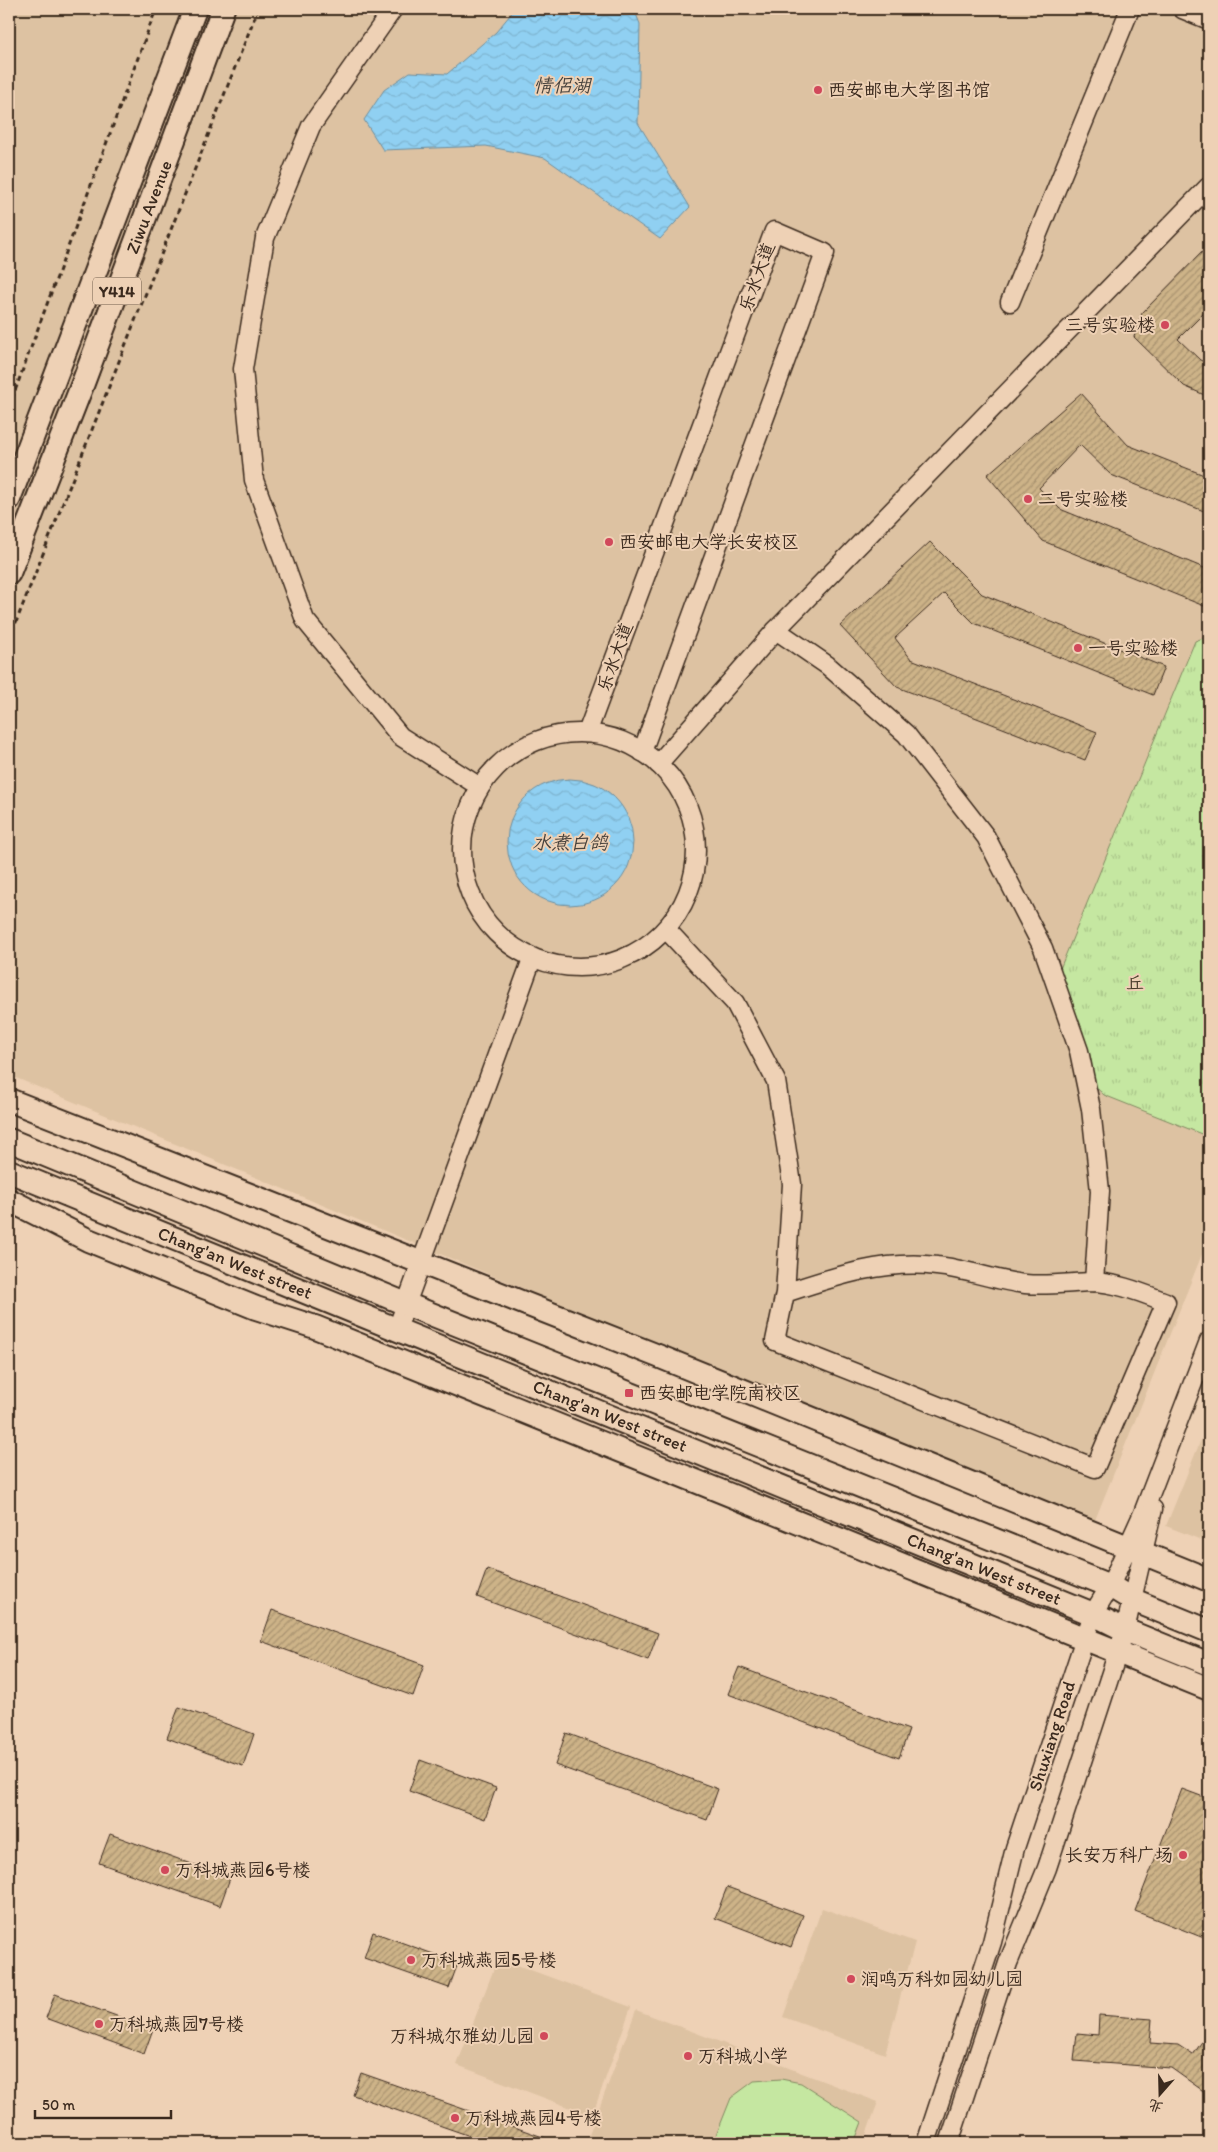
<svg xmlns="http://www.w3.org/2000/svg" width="1218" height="2152" font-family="Itim,'LXGW WenKai TC',sans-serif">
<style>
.built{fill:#ddc2a2}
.grass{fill:#c5e7a1;stroke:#808860}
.park{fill:url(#park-tufts);stroke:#808860}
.water{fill:url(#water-waves);stroke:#6e8e9d}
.building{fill:url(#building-hatch);stroke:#3b2a1e}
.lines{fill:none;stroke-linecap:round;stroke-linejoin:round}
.minor-casing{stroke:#3b2a1e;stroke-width:21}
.major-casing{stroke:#3b2a1e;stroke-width:26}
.path{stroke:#3b2a1e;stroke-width:3;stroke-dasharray:5 4;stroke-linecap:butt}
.minor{stroke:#eed1b5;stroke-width:18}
.major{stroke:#eed1b5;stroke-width:22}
.poi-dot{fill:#d1495b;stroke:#eed1b5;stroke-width:2}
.labels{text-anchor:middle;stroke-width:4;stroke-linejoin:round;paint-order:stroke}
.shield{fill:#eed1b5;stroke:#715c4b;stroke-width:1}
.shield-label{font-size:16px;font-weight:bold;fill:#3b2a1e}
.poi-label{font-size:18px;fill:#3b2a1e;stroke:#eed1b5;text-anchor:start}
.street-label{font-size:18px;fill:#3b2a1e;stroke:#eed1b5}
.park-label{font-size:18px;fill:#493d2b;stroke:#eed1b5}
.water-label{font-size:19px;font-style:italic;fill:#48433e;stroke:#eed1b5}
</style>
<defs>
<pattern id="park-tufts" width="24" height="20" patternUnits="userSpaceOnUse" patternTransform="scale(1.25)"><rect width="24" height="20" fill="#c5e7a1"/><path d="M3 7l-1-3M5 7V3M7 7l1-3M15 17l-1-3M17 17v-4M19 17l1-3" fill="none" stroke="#aac68a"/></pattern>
<pattern id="water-waves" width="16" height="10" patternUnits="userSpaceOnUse" patternTransform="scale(1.25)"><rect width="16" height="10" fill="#90d0f2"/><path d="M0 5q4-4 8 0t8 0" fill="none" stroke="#7db3cf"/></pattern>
<pattern id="building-hatch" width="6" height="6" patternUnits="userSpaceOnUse" patternTransform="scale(1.25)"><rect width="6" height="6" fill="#cdb388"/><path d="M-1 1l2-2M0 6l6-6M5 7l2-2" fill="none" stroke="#a8926f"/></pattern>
</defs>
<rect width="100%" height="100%" fill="#eed1b5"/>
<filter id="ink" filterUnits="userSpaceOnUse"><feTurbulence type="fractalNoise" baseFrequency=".02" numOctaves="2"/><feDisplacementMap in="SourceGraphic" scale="10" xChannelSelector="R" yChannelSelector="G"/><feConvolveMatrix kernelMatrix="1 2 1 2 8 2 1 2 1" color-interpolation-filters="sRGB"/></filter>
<g filter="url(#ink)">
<!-- built -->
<g class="built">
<path d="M9,9H1209V1237L1093,1525L9,1075Z"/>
<path d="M1209,1420V1543L1166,1526Z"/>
<path d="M822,1908L915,1942L885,2054L783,2017Z"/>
<path d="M498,1958L631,2007L592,2116L457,2065Z"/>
<path d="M636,2010L878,2102L863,2143H586Z"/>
</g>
<!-- grass -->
<path class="grass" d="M781,2079L801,2083L862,2122L854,2143H713L731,2098L754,2081Z"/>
<!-- park -->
<path class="park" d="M1206,637L1209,638V1137L1104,1095L1086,1078L1057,976L1195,641Z"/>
<!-- water -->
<g class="water">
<path d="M515,9H634L640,24L638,123L690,207L660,239L545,158L486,146L383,150L364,120L384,90L410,72L447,74L496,32Z"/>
<circle cx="570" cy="842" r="63"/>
</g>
<!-- building -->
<g class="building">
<path d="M1209,245V308L1178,339L1200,360L1209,364V397L1184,386L1134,337L1142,313Z"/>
<path d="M1081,393L1128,445L1209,477V513L1111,475L1080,445L1039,488L1060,509L1209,570V608L1043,541L987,475Z"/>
<path d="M930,542L982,594L1164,667L1153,695L974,623L944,593L895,638L911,659L1097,732L1085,760L897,687L840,626Z"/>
<path d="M487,1569L658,1633L648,1660L477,1597Z"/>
<path d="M272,1610L424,1665L413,1696L261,1641Z"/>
<path d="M739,1667L909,1730L899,1758L728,1694Z"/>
<path d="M179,1707L254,1734L243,1766L167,1738Z"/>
<path d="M566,1733L718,1789L707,1820L555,1765Z"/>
<path d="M420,1760L496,1788L485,1819L409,1791Z"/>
<path d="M1182,1789L1209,1799V1940L1135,1911Z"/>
<path d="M110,1834L230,1878L220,1906L99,1863Z"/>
<path d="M727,1887L803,1915L791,1947L715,1918Z"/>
<path d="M373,1932L458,1963L449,1988L364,1958Z"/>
<path d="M55,1994L153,2029L144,2054L46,2018Z"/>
<path d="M1099,2015L1152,2019L1150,2043L1178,2045L1193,2055L1209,2031V2095L1171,2068L1074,2061L1077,2033L1098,2035Z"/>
<path d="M361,2073L554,2141V2143H490L353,2095Z"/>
</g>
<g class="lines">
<defs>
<g id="minor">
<path d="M393,9L311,126L265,238L243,369L254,480L305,620L400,736L480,787"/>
<path d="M1182,9L1209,20"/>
<path d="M1010,302L1130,9"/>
<path d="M776,630L827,665L906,734L986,837L1043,948L1079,1051L1091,1109L1100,1191L1094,1282"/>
<path d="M587,733L774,231L825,253L642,752"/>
<circle cx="579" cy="850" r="117"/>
<path d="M658,764L776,630L1209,186"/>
<path d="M666,929L735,1003L776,1081L792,1184L785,1293L775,1341L1095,1468L1166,1302C1142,1293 1116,1282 1090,1282C1068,1283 1047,1286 1025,1284C996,1281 967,1269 937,1266C885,1259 833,1277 785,1293"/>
<path d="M397,1329L532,959"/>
<path d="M926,2143L992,1942L1015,1848L1093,1614L1110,1586L1143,1513L1209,1341"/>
<path d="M949,2143L1008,1963L1047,1868L1125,1630L1153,1509"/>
</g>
<g id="major">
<path d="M9,499L195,9"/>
<path d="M9,573L83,383L223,9"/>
<path d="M9,1100L658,1356L1209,1580"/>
<path d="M9,1140L406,1304L1110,1586L1133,1600L1209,1631"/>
<path d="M9,1171L1093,1614L1125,1630L1209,1664"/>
<path d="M9,1200L88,1240L256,1308L315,1327L1209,1689"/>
</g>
</defs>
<!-- minor casing -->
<use href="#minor" class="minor-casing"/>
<!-- major casing -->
<use href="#major" class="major-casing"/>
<!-- path -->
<g class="path">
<path d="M9,407L156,9"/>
<path d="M9,640L258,9"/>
</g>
<!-- minor -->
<use href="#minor" class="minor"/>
<!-- major -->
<use href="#major" class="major"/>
</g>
</g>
<!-- markers -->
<g class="poi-dot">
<circle cx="818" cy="90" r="5"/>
<circle cx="1165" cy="325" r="5"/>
<circle cx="1028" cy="499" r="5"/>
<circle cx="609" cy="542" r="5"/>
<circle cx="1078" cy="648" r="5"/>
<rect x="624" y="1388" width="10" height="10" rx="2.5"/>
<circle cx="1183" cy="1855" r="5"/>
<circle cx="165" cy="1870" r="5"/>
<circle cx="411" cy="1960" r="5"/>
<circle cx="851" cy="1979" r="5"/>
<circle cx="99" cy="2024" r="5"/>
<circle cx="544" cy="2036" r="5"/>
<circle cx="688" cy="2056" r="5"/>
<circle cx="455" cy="2118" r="5"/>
</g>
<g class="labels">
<!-- shield labels -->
<rect class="shield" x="93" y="277.5" width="48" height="27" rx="4"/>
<g class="shield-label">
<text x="117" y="297">Y414</text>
</g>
<!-- poi labels -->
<g class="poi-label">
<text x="828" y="96">西安邮电大学图书馆</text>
<text x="1155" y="331" text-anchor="end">三号实验楼</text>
<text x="1038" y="505">二号实验楼</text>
<text x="619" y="548">西安邮电大学长安校区</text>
<text x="1088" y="654">一号实验楼</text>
<text x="639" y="1399">西安邮电学院南校区</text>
<text x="1173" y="1861" text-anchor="end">长安万科广场</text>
<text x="175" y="1876">万科城燕园6号楼</text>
<text x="421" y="1966">万科城燕园5号楼</text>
<text x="861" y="1985">润鸣万科如园幼儿园</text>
<text x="109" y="2030">万科城燕园7号楼</text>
<text x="534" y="2042" text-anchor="end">万科城尔雅幼儿园</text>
<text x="698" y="2062">万科城小学</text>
<text x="465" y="2124">万科城燕园4号楼</text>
</g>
<!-- street labels -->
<g class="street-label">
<text transform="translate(149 207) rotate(-69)" y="6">Ziwu Avenue</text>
<text transform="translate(757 277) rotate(-70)" y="6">乐水大道</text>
<text transform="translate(615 657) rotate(-70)" y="6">乐水大道</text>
<text transform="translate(235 1263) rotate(22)" y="6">Chang'an West street</text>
<text transform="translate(610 1416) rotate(22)" y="6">Chang'an West street</text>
<text transform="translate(984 1569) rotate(22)" y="6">Chang'an West street</text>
<text transform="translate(1052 1736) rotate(-72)" y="6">Shuxiang Road</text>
</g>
<!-- park labels -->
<g class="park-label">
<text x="1135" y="989">丘</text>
</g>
<!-- water labels -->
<g class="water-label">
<text x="562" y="92">情侣湖</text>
<text x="570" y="849">水煮白鸽</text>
</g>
</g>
<!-- margin -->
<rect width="1218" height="2152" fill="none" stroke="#eed1b5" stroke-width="30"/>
<rect x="15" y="15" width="1188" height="2122" fill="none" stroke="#3b2a1e" stroke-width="2" filter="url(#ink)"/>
<!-- north arrow -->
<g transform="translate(1160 2094) rotate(200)" stroke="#eed1b5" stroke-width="4" paint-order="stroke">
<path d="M0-4L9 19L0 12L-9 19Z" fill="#3b2a1e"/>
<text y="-8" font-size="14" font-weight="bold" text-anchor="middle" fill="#3b2a1e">北</text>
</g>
<!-- scale -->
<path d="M35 2110v8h136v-8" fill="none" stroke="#3b2a1e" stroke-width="2.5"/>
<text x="42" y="2110" font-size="15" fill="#3b2a1e" stroke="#eed1b5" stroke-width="4" paint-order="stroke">50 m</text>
</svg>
